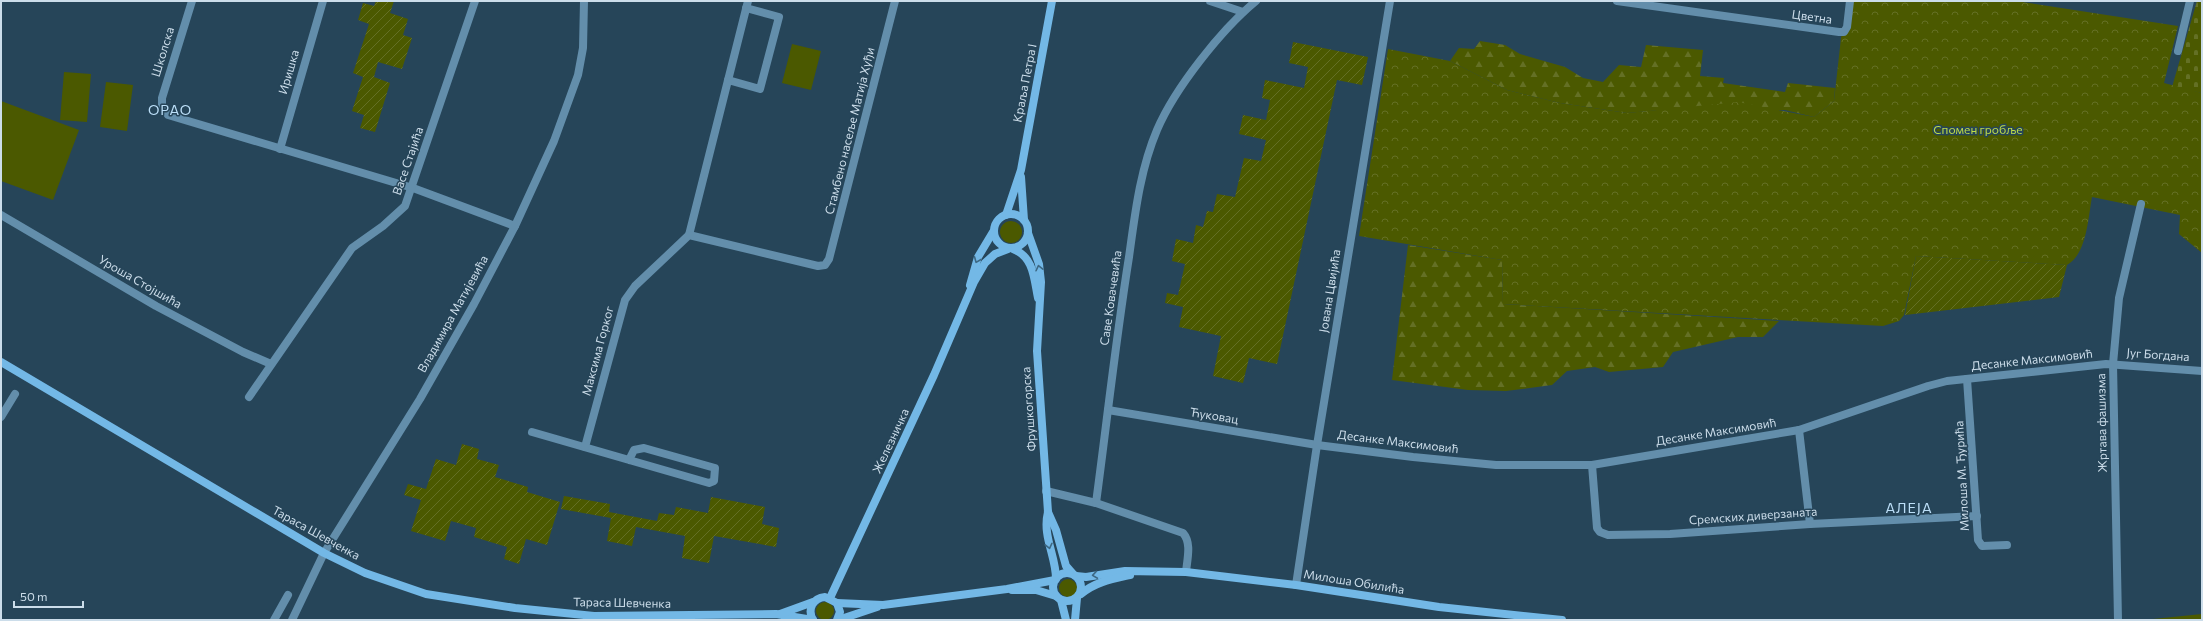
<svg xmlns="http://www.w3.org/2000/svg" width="2203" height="621" font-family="Commissioner,sans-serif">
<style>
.grass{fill:#4b5900}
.forest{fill:url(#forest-firs)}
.cemetery{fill:url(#cemetery-stones)}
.park{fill:url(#park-crowns)}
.garden{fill:url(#garden-furrows)}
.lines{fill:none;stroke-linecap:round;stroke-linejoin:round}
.street{stroke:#638eab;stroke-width:8}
.secondary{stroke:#73b8e6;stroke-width:8}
.oneway{stroke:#3d6883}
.labels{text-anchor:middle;stroke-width:3;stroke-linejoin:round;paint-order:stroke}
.street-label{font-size:12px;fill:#ccddea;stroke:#264559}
.park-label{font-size:12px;fill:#bfdc46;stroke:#264559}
.quarter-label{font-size:14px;letter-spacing:1px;fill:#bcdff8;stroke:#264559}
</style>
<defs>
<pattern id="forest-firs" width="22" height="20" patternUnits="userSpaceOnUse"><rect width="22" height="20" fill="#4b5900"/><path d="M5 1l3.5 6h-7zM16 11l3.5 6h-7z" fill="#647025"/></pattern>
<pattern id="cemetery-stones" width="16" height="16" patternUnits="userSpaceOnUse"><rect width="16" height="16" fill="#4b5900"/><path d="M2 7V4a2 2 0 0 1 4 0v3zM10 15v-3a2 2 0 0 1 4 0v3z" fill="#647025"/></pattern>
<pattern id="park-crowns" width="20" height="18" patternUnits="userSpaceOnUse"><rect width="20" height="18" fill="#4b5900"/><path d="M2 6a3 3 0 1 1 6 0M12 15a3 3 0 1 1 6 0" fill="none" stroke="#647025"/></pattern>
<pattern id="garden-furrows" width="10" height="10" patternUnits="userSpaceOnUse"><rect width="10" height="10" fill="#4b5900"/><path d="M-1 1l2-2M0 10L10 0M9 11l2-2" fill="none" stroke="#647025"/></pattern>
</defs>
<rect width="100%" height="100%" fill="#264559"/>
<!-- grass -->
<g class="grass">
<path d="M792,44L821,51L811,90L782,83Z"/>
<path d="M64,72L91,74L87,122L60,120Z"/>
<path d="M106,82L133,85L127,131L100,127Z"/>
<path d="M1,101L79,130L53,200L1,181Z"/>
<circle cx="1011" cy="232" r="11"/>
<circle cx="1068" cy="588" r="9"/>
<circle cx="825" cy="611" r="9"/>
<path d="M2202,614V620H2143Z"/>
</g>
<!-- forest -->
<g class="forest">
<path d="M1480,41L1505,45L1520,54L1565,67L1583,78L1603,82L1619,65L1641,67L1646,45L1703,50L1700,76L1724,78L1723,83L1785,92L1788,83L1835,88L1834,101L1814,117L1785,110H1660L1627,113L1560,103L1507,90L1450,61L1459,48L1474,49Z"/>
<path d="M1408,245L1502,260L1503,304L1779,321L1763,337H1738L1673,352L1663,367L1609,372L1595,367L1567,371L1552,385L1506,391L1468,390L1392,380Z"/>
</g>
<!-- cemetery -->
<path class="cemetery" d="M2197,1H2202V93L2172,87Z"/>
<!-- park -->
<path class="park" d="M1851,1H2016L2178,26L2164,83L2202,93V253L2179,234L2180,215L2092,197C2088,218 2087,254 2067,265L1916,256L1904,315L1899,321L1883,326L1503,304L1502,260L1359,236L1388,49L1450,61L1507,90L1560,103L1627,113L1738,102L1814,117L1834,101L1841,38Z"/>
<!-- garden -->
<g class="garden">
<path d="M376,1H394L390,13L408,19L403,35L412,38L402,69L378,62L374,77L390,83L375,132L360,128L364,115L352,111L363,77L353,73L369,24L358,20L363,3L374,6Z"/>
<path d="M1293,42L1368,57L1362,85L1337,80L1277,364L1249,358L1243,383L1213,376L1221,336L1179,327L1183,307L1165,303L1167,293L1178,295L1185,264L1172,261L1176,239L1193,243L1196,225L1203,227L1207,211L1213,212L1217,194L1235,197L1244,158L1261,161L1266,140L1239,134L1243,115L1266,120L1270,100L1262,98L1265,80L1304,88L1308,67L1289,63Z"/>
<path d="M1916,256L2067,265L2059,297L1905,315Z"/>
<path d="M462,444L479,449L477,459L499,465L495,477L528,487L527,492L560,502L547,545L526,539L519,564L504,559L507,547L474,537L476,528L451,521L445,541L411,531L421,500L404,495L408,484L426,489L436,459L456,465Z"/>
<path d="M564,496L610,504L609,512L657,521L659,513L674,515L676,507L708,513L711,497L765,507L762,524L779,528L776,547L714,536L709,563L682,558L685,536L636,527L632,546L607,541L611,518L561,509Z"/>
</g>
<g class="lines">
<!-- street -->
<g class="street">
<path d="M192,1L162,98V106L168,115L413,188L515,226"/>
<path d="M1210,1L1243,12"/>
<path d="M1617,1L1839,32H1844L1847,27L1850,1"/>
<path d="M2178,51L2190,1"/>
<path d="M728,80L760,89L779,17L746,8"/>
<path d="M280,149L323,1"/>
<path d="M1,215L156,306L243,352L271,364"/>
<path d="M689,235L748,1"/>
<path d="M1967,379L1978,540L1982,546L2007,545"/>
<path d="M249,397L352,248L383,226L405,206L475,1"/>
<path d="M1108,410L1317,445L1413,457L1496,465H1592L1799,430L1928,386L1947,381L2106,364L2202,371"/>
<path d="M1,417L15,394"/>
<path d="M1799,430L1810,524"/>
<path d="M532,432L709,483L714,481L715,468L644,448L634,450L629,460"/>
<path d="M585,447L625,300L635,286L689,235L818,266L825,265L829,259L895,1"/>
<path d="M1592,465L1597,528L1600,532L1608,535L1670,534L1810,524L1977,516"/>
<path d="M1046,491L1096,503L1183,533C1192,543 1187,560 1186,572"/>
<path d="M1096,503C1107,421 1116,338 1129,257C1135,214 1140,170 1157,130C1175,88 1221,30 1256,1"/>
<path d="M1296,585L1317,445L1390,1"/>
<path d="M274,620L288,595"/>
<path d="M292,620L324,553L420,399L474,304L515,226L554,141L578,75L583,48L584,1"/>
<path d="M2118,620L2113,364L2119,298L2141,204"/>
</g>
<!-- secondary -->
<g class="secondary">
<path d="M1021,177L1024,220"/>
<circle cx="1011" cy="231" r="17"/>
<path d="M1006,215L1021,170L1052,1"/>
<path d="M1028,233L1039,264L1041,282L1037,351L1048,512C1042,536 1056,556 1056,579"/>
<path d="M1013,249C1034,257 1034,279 1038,298"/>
<path d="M970,285L978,257L993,232"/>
<path d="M1,362L324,553L365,573L426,594L515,608L594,616L776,614L813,620"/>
<path d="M1048,512L1056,530L1066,566L1073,574"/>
<circle cx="1067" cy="587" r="14"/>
<path d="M1076,576L1086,577L1125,571L1186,572L1296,585L1439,607L1562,620"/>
<path d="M1012,590H1036L1056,596"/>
<path d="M1081,594C1095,582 1112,579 1130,575"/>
<path d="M830,598L934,375L974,282L985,263L995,254L1008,249"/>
<path d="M1061,600L1066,620"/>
<path d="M837,603L883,605L1007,589L1055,580"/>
<path d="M780,614L813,602"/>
<path d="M813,620C807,609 813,598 825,597L837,603L840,612L837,620"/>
<path d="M838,620L877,607"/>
<path d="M1075,620L1077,598"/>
</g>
</g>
<!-- one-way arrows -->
<defs><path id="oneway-chevron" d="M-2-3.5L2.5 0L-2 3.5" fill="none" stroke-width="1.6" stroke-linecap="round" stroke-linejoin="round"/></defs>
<g class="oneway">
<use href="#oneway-chevron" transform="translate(977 260) rotate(112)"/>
<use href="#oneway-chevron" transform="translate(1039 268) rotate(-103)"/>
<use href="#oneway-chevron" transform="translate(1049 546) rotate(77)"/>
<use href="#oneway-chevron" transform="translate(1095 575) rotate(172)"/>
</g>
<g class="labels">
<!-- street labels -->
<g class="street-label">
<text transform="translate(1812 17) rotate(8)" y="4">Цветна</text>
<text transform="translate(163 52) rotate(-73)" y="4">Школска</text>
<text transform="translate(289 72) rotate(-74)" y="4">Иришка</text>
<text transform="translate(1025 83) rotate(-79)" y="4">Краља Петра I</text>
<text transform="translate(850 131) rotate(-76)" y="4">Стамбено насеље Матија Хуђи</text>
<text transform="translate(408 161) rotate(-71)" y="4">Васе Стајића</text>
<text transform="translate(140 282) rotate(30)" y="4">Уроша Стојшића</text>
<text transform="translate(1330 291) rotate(-81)" y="4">Јована Цвијића</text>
<text transform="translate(1111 298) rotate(-82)" y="4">Саве Ковачевића</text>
<text transform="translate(453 314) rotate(-61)" y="4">Владимира Матијевића</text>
<text transform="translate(598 351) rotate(-75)" y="4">Максима Горког</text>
<text transform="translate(2158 355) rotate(4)" y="4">Југ Богдана</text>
<text transform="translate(2032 360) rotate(-6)" y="4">Десанке Максимовић</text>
<text transform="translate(1029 409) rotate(-94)" y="4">Фрушкогорска</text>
<text transform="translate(1214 416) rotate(9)" y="4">Ћуковац</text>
<text transform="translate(2102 423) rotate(-91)" y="4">Жртава фашизма</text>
<text transform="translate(1716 432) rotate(-9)" y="4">Десанке Максимовић</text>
<text transform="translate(891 441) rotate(-65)" y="4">Железничка</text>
<text transform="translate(1398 442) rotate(7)" y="4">Десанке Максимовић</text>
<text transform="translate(1962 476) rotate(-93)" y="4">Милоша М. Ђурића</text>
<text transform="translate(1753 516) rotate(-4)" y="4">Сремских диверзаната</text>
<text transform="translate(316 533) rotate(29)" y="4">Тараса Шевченка</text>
<text transform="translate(1354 582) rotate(9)" y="4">Милоша Обилића</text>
<text transform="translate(622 603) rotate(1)" y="4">Тараса Шевченка</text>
</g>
<!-- park labels -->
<g class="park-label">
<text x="1978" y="134">Спомен гробље</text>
</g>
<!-- quarter labels -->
<g class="quarter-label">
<text x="170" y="115">ОРАО</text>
<text x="1909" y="513">АЛЕЈА</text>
</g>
</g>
<!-- border -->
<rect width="2203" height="621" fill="none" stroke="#ccddea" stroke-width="4"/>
<!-- scale -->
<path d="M14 601v6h69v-6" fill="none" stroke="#ccddea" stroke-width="2"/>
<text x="20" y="601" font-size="12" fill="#ccddea" stroke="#264559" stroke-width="3" paint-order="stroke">50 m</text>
</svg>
